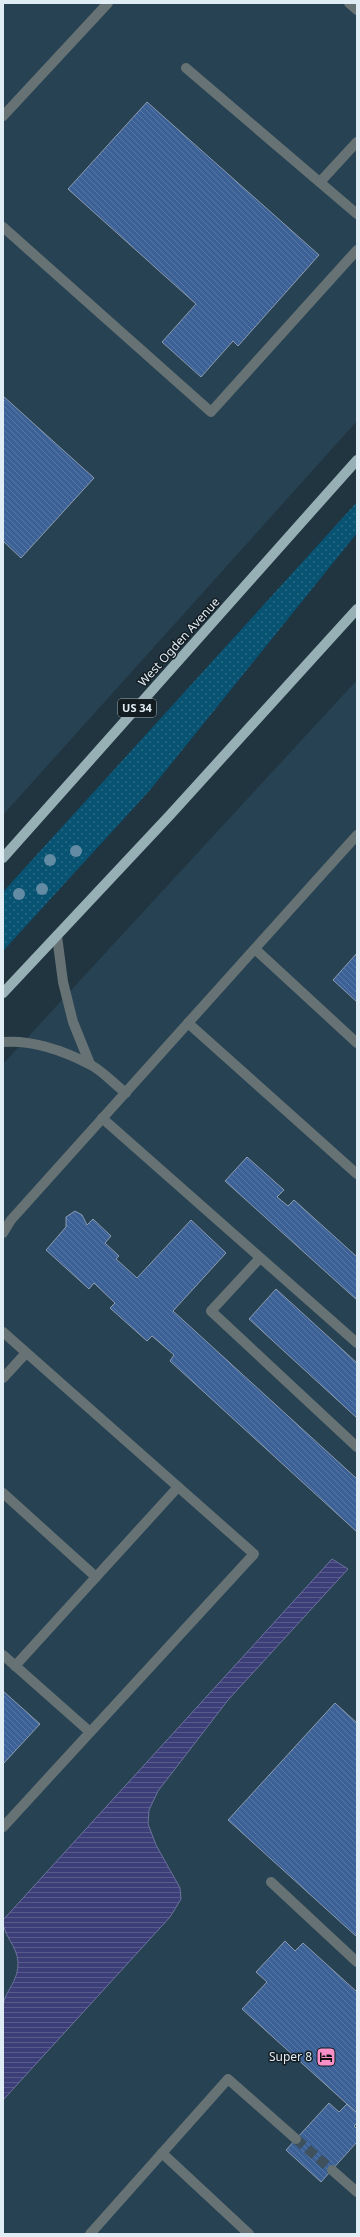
<svg xmlns="http://www.w3.org/2000/svg" width="360" height="2237" font-family="'Noto Sans',sans-serif">
<style>
.built{fill:#274252}
.grass{fill:url(#grass-dots)}
.water{fill:url(#water-rules);stroke:#6d729d}
.building{fill:url(#building-back-hatch);stroke:#8d9baf}
.lines{fill:none;stroke-linecap:round;stroke-linejoin:round}
.minor-tunnel{stroke:#3e515c;stroke-width:10;stroke-dasharray:10 5;stroke-linecap:butt}
.minor{stroke:#667274;stroke-width:10}
.major{stroke:#97b0b5;stroke-width:10}
.tree{fill:#638ba3}
.labels{text-anchor:middle;stroke-width:3;stroke-linejoin:round;paint-order:stroke}
.shield{fill:#131c21;stroke:#a2aeb5;stroke-width:1}
.shield-label{font-size:11px;font-weight:bold;fill:#e0edf4}
.street-label{font-size:12px;fill:#e0edf4;stroke:#131c21}
.poi-label{font-size:12px;fill:#e0edf4;stroke:#131c21;text-anchor:end}
</style>
<defs>
<pattern id="grass-dots" width="8" height="8" patternUnits="userSpaceOnUse"><rect width="8" height="8" fill="#085272"/><path d="M2 2h.1M6 6h.1" fill="none" stroke="#2c6b87" stroke-width="1.8" stroke-linecap="round"/></pattern>
<pattern id="water-rules" width="6" height="5" patternUnits="userSpaceOnUse"><rect width="6" height="5" fill="#3c3e78"/><path d="M0 2.5h6" fill="none" stroke="#585a8c"/></pattern>
<pattern id="building-back-hatch" width="6" height="6" patternUnits="userSpaceOnUse"><rect width="6" height="6" fill="#3b6196"/><path d="M-1 5l2 2M0 0l6 6M5-1l2 2" fill="none" stroke="#5778a5"/></pattern>
</defs>
<rect width="100%" height="100%" fill="#213541"/>
<!-- built -->
<g class="built">
<path d="M3,3H357V421L3,815Z"/>
<path d="M357,680V2234H3V1064Z"/>
</g>
<!-- grass -->
<path class="grass" d="M357,502V533L150,790L3,951V892Z"/>
<!-- water -->
<path class="water" d="M332,1559L348,1569L228,1700L158,1791L149,1810L148,1824L156,1845L180,1888L181,1899L170,1917L3,2100C3,2069 0,2035 3,2005C5,1991 19,1981 18,1962C17,1945 3,1936 3,1920Z"/>
<!-- building -->
<g class="building">
<path d="M147,102L319,255L238,346L233,341L201,377L162,342L196,304L68,189Z"/>
<path d="M3,396L94,478L21,558L3,541Z"/>
<path d="M357,953V1002L333,980Z"/>
<path d="M247,1157L284,1190L277,1197L288,1206L294,1200L357,1257V1300L225,1181Z"/>
<path d="M75,1211L82,1215L87,1225L93,1219L111,1236L105,1243L119,1256L116,1259L137,1278L191,1220L226,1253L173,1311L357,1479V1532L170,1361L174,1355L152,1336L147,1341L110,1308L115,1303L94,1283L89,1289L46,1250L66,1227V1217Z"/>
<path d="M276,1289L357,1363V1418L249,1319Z"/>
<path d="M3,1691L40,1724L3,1764Z"/>
<path d="M335,1703L357,1723V1937L228,1820Z"/>
<path d="M285,1941L295,1951L303,1943L357,1992V2113L242,2009L267,1982L256,1972Z"/>
<path d="M329,2103L339,2112L347,2104L357,2113V2123L354,2126L357,2129V2142L321,2182L286,2150Z"/>
</g>
<g class="lines">
<!-- minor-tunnel -->
<path class="minor-tunnel" d="M296,2139L332,2170"/>
<!-- minor -->
<g class="minor">
<path d="M349,3L357,10"/>
<path d="M186,68L357,214"/>
<path d="M3,116L108,3"/>
<path d="M320,182L357,142"/>
<path d="M3,227L211,412L357,250"/>
<path d="M57,936L63,982L73,1022L90,1064"/>
<path d="M255,949L357,1043"/>
<path d="M188,1023L357,1174"/>
<path d="M3,1042C32,1040 64,1051 89,1064C102,1070 114,1084 126,1093"/>
<path d="M102,1118L357,1343"/>
<path d="M3,1233L11,1220L357,835"/>
<path d="M260,1258L211,1311L357,1447"/>
<path d="M3,1332L254,1554L3,1827"/>
<path d="M3,1378L26,1353"/>
<path d="M3,1493L96,1577"/>
<path d="M3,1655L90,1732"/>
<path d="M15,1666L178,1487"/>
<path d="M271,1882L357,1962"/>
<path d="M162,2153L249,2234"/>
<path d="M332,2170L357,2192"/>
<path d="M90,2234L228,2079L296,2139"/>
</g>
<!-- major -->
<g class="major">
<path d="M3,858L357,460"/>
<path d="M3,993L170,815L357,609"/>
</g>
</g>
<!-- trees -->
<g class="tree">
<circle cx="76" cy="851" r="6"/>
<circle cx="50" cy="860" r="6"/>
<circle cx="42" cy="889" r="6"/>
<circle cx="19" cy="894" r="6"/>
</g>
<!-- icons -->
<defs>
<symbol id="hotel-square" viewBox="-11 -11 22 22"><rect x="-9" y="-9" width="18" height="18" rx="4" fill="#f98fc9" stroke="#131c21"/><path d="M-6-4.5h1.5V1H6V5H4.5V3h-9V5H-6ZM-4 0a1.8 1.8 0 1 1 3.6 0ZM.5 0V-2.5h3Q6-2.5 6 0Z" fill="#111"/></symbol>
</defs>
<g fill-rule="evenodd">
<use href="#hotel-square" x="315" y="2046" width="22" height="22"/>
</g>
<g class="labels">
<!-- shield labels -->
<rect class="shield" x="118" y="699" width="38" height="18" rx="3"/>
<g class="shield-label">
<text x="137" y="712">US 34</text>
</g>
<!-- street labels -->
<g class="street-label">
<text transform="translate(179 642) rotate(-48)" y="4">West Ogden Avenue</text>
</g>
<!-- poi labels -->
<g class="poi-label">
<text x="312" y="2061">Super 8</text>
</g>
</g>
<!-- border -->
<rect width="360" height="2237" fill="none" stroke="#e0edf4" stroke-width="8"/>
</svg>
